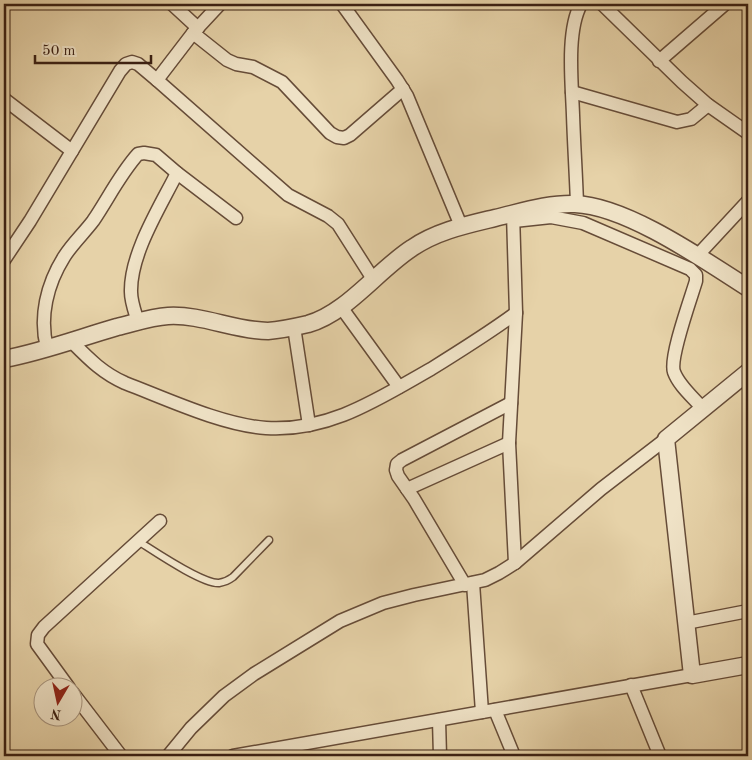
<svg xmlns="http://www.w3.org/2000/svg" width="752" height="760" font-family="'Old Standard TT',serif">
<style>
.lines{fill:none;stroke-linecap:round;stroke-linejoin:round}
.service-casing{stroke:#664c38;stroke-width:9}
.minor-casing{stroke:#664c38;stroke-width:15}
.tertiary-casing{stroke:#664c38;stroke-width:19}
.service{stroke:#efe2c6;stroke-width:6}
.minor{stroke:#efe2c6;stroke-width:12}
.tertiary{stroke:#efe2c6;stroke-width:16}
</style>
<rect width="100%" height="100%" fill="#e6d2a8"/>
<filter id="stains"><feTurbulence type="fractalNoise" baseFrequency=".004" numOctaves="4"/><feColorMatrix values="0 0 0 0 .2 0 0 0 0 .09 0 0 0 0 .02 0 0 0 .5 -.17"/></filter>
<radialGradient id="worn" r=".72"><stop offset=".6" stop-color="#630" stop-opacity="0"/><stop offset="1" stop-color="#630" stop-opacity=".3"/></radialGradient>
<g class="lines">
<defs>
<path id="service" d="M138,541C154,551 202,584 219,583C225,582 229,580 233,577L269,540"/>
<g id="minor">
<path d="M172,4L198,28"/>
<path d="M342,4L397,80L407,96L461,226"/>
<path d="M602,4L682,82L708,105L748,133"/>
<path d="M193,33L227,60L236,64L253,67L282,82L330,133L337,137L344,138L350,135L403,89"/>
<path d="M659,61L725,4"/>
<path d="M157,80L193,33L220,4"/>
<path d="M572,92L677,122L691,119L708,105"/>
<path d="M4,99L72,151"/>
<path d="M577,204C576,174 574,145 573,115C572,84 566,31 581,4"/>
<path d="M513,214L516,313L509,443L515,563"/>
<path d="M514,221L551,217L583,223L690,269L696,275V281C691,298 669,358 674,372C679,386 694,398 703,409"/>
<path d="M697,256L748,201"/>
<path d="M4,260L30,221L120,71L126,64L132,62L138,64L157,80L288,195L328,216L338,224L373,279"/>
<path d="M341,307L399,387"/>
<path d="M138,322C135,312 131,302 131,292C130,254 160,207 177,173"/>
<path d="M294,327L309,425"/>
<path d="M70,340C88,358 102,373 125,383C167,399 222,425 266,428C329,432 378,399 431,369C460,351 489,333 516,313"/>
<path d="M47,348C39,317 47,284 64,257C72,244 84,233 93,221C108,199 120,174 138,154L144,153L156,155L177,173L236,218"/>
<path d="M407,489L509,443"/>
<path d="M473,583L482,712"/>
<path d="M465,585L414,499L398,476L396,470L397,464L402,460L511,403"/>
<path d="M686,623L748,611"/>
<path d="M631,685L660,756"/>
<path d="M69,688L37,644L38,635L44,627L160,521"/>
<path d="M72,692L121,756"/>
<path d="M495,710L514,756"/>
<path d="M439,720L440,756"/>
<path d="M168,756L191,728L224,696L254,674L340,621L383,603L414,595L485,580L499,573L515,563L601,489L666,439"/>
<path d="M233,756L692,675"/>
</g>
<g id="tertiary">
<path d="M4,359C42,352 79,338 117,327C134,323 151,317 168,316C202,314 235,331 268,331C282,330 295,327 308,324C347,313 378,270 412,248C437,231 466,225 495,218C521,212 548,203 575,204C627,206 704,260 748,288"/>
<path d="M748,372L666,439L692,675L748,665"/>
</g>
</defs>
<!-- service casing -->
<use href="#service" class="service-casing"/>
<!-- minor casing -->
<use href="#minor" class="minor-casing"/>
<!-- tertiary casing -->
<use href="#tertiary" class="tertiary-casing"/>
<!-- service -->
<use href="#service" class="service"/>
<!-- minor -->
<use href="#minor" class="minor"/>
<!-- tertiary -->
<use href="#tertiary" class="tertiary"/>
</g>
<!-- margin -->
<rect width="752" height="760" fill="none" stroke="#e6d2a8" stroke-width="20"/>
<rect x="5" y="5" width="742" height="750" fill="none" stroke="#3b2013" stroke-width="2.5"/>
<rect x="10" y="10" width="732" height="740" fill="none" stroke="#3b2013"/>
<!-- north arrow -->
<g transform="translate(58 702) rotate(189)"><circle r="24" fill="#efe2c6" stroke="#a7947e"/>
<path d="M0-4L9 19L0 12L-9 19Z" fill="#8f2418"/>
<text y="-8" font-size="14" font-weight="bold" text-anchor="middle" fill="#3b2013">N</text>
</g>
<!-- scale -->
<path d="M35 55v8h116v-8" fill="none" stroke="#3b2013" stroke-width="2.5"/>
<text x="42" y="55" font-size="15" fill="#3b2013" stroke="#efe2c6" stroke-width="4" paint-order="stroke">50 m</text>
<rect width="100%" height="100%" filter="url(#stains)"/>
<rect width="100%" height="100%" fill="url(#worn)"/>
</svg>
